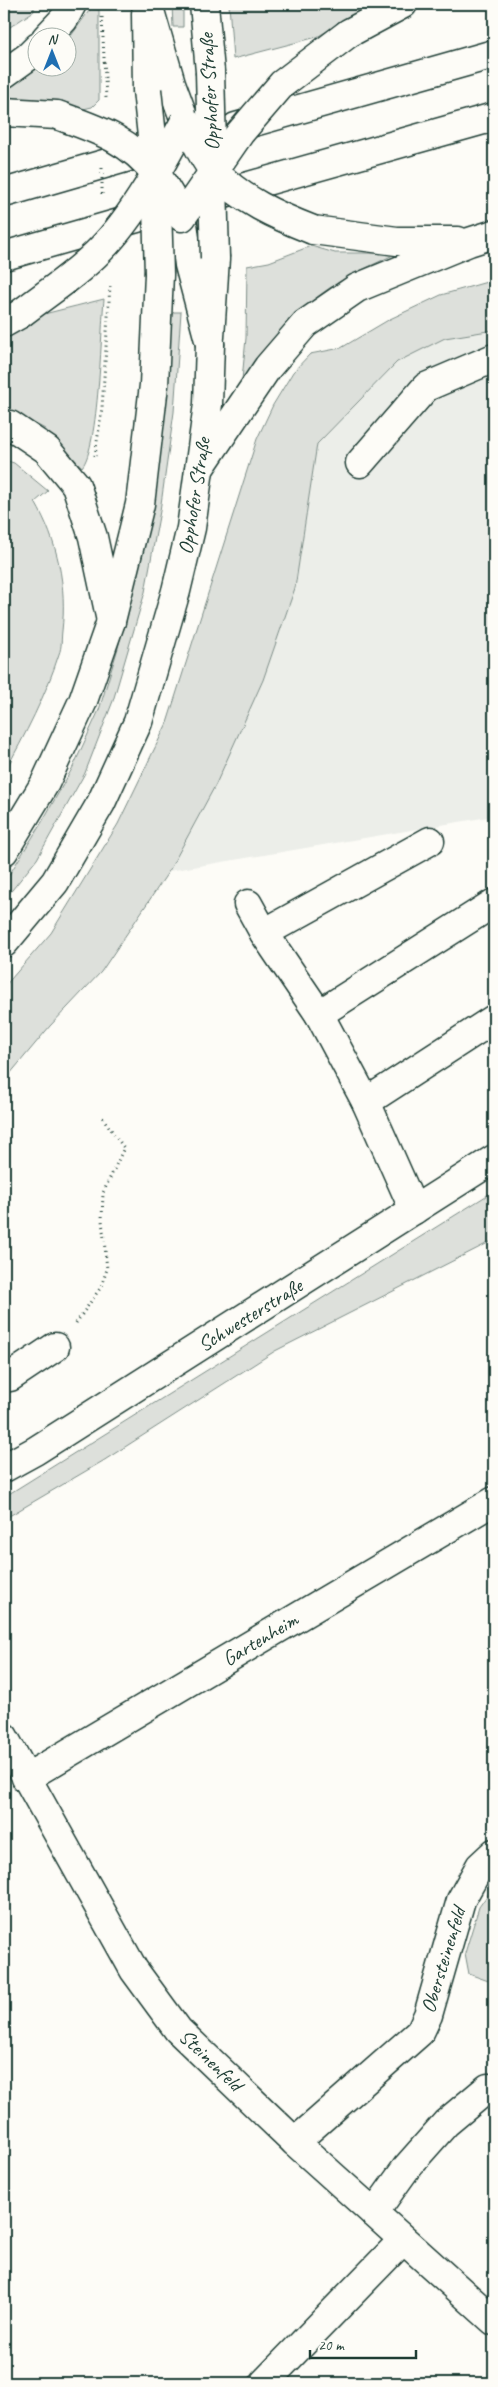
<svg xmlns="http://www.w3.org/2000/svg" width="498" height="2387" font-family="Caveat,sans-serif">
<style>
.built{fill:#eceee9}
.green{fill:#dde0db;stroke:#7e8e88}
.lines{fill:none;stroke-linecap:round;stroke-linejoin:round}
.minor-casing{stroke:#1f3d34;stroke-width:31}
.major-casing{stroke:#1f3d34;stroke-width:31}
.highway-casing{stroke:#1f3d34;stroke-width:31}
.path{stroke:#1f3d34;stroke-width:3;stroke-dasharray:1 4;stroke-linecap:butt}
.minor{stroke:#fdfcf7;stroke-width:28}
.major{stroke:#fdfcf7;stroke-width:28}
.highway{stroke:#fdfcf7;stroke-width:28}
.minor-bridge-casing{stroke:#1f3d34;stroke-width:31;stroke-linecap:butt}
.highway-bridge-casing{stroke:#1f3d34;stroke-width:31;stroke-linecap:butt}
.path-bridge{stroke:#1f3d34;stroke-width:3;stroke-dasharray:1 4;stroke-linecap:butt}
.minor-bridge{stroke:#fdfcf7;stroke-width:28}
.highway-bridge{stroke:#fdfcf7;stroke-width:28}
.labels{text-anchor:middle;stroke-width:4;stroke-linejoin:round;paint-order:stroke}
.street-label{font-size:21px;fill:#1f3d34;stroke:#fdfcf7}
</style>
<rect width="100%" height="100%" fill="#fdfcf7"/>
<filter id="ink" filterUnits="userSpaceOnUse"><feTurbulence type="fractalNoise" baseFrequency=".02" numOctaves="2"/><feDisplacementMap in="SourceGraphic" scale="10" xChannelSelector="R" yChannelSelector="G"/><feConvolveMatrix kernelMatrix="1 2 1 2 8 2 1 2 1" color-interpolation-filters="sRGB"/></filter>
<g filter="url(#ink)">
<!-- built -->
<path class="built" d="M494,330V816L169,871L216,784L263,680L295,588L317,444L397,362L445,338Z"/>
<!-- green -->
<g class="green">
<path d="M4,4H34V11L4,31Z"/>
<path d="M172,4H183V27H173Z"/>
<path d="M229,4H372L317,37L233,59Z"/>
<path d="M91,8L99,10V100L92,107L79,110L4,103V89L37,66L68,68V40Z"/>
<path d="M311,246L335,253H397C378,263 357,271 339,282C298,307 269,342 242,380L246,338L247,266L269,262Z"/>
<path d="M494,280V330L445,338L397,362L317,444L295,588L263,680L216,784L169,871L101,972L50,1026L4,1081V987L51,933L118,824L167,723L257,439L273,405L293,372L310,354L341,348L390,319L441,295Z"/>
<path d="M104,299C101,331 99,447 82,467L45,429L4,407V339L44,314Z"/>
<path d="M174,312H181L174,412L160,511L145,592L113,701L85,773L37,859L4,900V883L42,822L73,767L99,710L118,648L140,553L171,316Z"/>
<path d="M4,460L14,463L48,491L35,502C58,542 67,586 62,631C61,639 62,647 59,654C46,695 25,735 4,773Z"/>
<path d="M494,1191V1240L275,1351L103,1461L4,1519V1497Z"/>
<path d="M494,1886V1983L469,1974L465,1953L479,1907Z"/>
</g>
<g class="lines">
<defs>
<g id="minor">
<path d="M204,4L210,72"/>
<path d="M146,13L147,90"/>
<path d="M210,337L215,258"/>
<path d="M360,463L426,387L494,358"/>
<path d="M248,904L264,933L319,1014L366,1102L414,1210"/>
<path d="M264,933L430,841"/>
<path d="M319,1014L494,903"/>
<path d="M366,1102L494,1019"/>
<path d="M4,1378L10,1377L55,1347"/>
<path d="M4,1468L35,1451L494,1159"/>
<path d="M4,1737L134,1970L178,2030L295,2142L494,2321"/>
<path d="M26,1778L494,1501"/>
<path d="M295,2142L420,2032L428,2015L461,1900L480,1866L494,1853"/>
<path d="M374,2213L407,2167L446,2123L488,2088"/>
<path d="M264,2383L403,2240"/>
</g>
<g id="major">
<path d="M4,851L45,783L83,701L111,621L140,504L154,385L159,274"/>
<path d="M4,943L55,882L101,803L138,722L176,591L191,528L208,404L210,344"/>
</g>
<g id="highway">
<path d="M148,4L171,83L185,121"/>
<path d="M349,33L403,4"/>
<path d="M46,38L64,19L72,4"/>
<path d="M4,74L29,56L38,47"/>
<path d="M4,112L57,115"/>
<path d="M236,127L494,54"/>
<path d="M4,193L156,149"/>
<path d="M217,195L494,117"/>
<path d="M182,217L189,265L210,344"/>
<path d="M313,230L397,241H458"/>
<path d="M4,256L137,218"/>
<path d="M4,323L20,314"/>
<path d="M4,424L10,425L47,450L76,485L93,537L111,621"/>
<path d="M199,469L268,367L305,324L357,288L469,242L494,234"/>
</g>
</defs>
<!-- minor casing -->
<use href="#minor" class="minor-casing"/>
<!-- major casing -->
<use href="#major" class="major-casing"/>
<!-- highway casing -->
<use href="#highway" class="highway-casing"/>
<!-- path -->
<g class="path">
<path d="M102,17L106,98"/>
<path d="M95,456L102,408L110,286"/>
<path d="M76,1323L101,1287L107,1269L102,1220L103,1193L124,1148L102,1117"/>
</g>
<!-- minor -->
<use href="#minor" class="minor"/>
<!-- major -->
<use href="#major" class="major"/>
<!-- highway -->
<use href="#highway" class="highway"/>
<defs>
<g id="minor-bridge">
<path d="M210,72L215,258"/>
<path d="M147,90L156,173L159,274"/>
</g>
<g id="highway-bridge">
<path d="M57,115C96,129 129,139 156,174C166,187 174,203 182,217L240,133L282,84L349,33"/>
<path d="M185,121C194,136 202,158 214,171C241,200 277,216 313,230"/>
<path d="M20,314C47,293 77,274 101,249C134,216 163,162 185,121"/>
</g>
</defs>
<!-- minor-bridge casing -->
<use href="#minor-bridge" class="minor-bridge-casing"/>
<!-- highway-bridge casing -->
<use href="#highway-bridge" class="highway-bridge-casing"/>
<!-- path-bridge -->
<path class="path-bridge" d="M102,168V194"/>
<!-- minor-bridge -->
<use href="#minor-bridge" class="minor-bridge"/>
<!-- highway-bridge -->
<use href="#highway-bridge" class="highway-bridge"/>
</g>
</g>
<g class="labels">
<!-- street labels -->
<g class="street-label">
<text transform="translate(209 92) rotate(-93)" y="7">Opphofer Straße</text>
<text transform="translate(194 496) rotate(-81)" y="7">Opphofer Straße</text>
<text transform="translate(250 1315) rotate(-32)" y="7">Schwesterstraße</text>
<text transform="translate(260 1639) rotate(-31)" y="7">Gartenheim</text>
<text transform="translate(443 1960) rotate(-73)" y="7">Obersteinenfeld</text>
<text transform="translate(211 2060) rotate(44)" y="7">Steinenfeld</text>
</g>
</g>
<!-- margin -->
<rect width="498" height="2387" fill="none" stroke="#fdfcf7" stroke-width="20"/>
<rect x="10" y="10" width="478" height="2367" fill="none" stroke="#1f3d34" stroke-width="2" filter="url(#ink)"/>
<!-- north arrow -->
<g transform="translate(52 52)"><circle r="24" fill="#fdfcf7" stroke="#a4b0a9"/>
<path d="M0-4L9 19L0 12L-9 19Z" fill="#1f6fb2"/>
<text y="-8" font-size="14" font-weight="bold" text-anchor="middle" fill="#1f3d34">N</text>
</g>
<!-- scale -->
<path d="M310 2350v8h106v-8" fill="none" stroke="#1f3d34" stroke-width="2.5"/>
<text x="318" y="2350" font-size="15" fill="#1f3d34" stroke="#fdfcf7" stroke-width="4" paint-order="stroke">20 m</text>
</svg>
